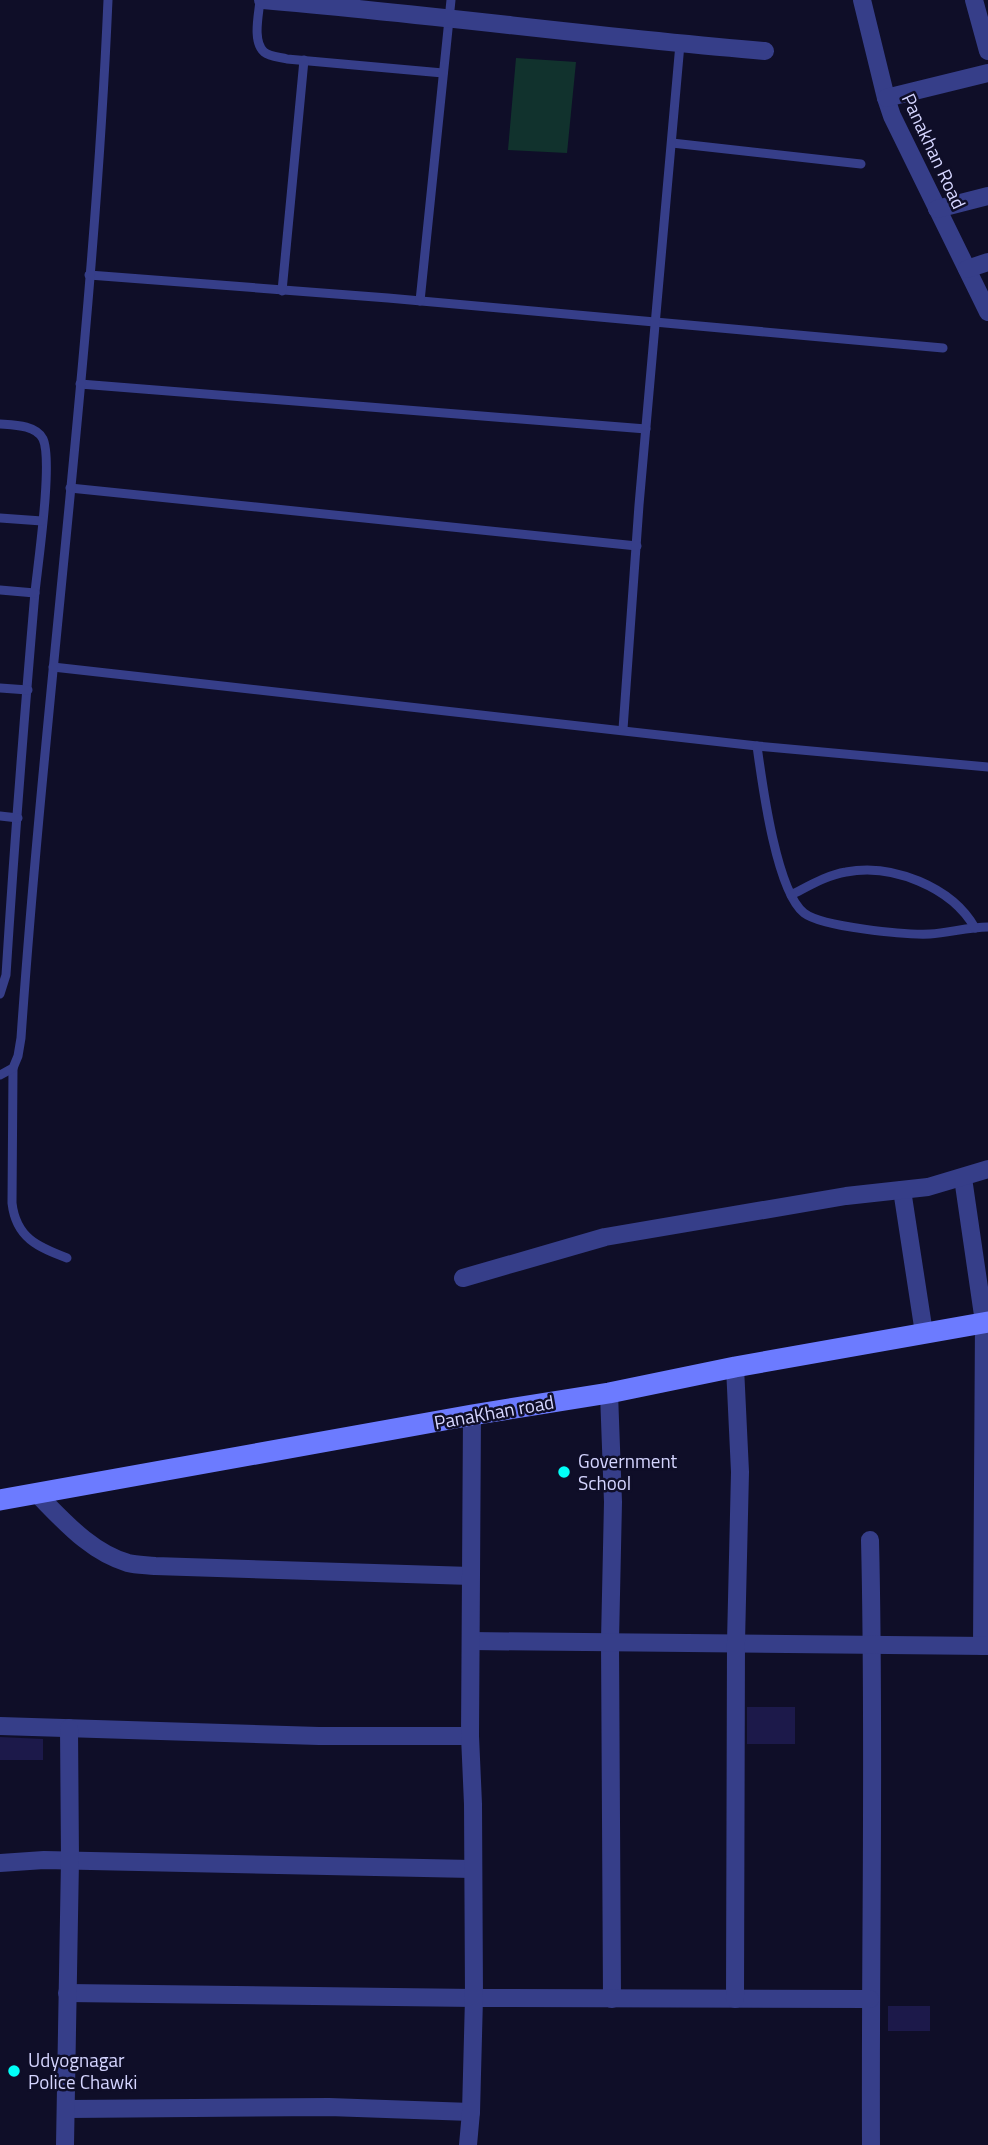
<svg xmlns="http://www.w3.org/2000/svg" width="988" height="2145" font-family="'Titillium Web',sans-serif">
<style>
.green{fill:#11322d}
.building{fill:#1c194a}
.lines{fill:none;stroke-linecap:round;stroke-linejoin:round}
.lane{stroke:#363e89;stroke-width:9}
.street{stroke:#363e89;stroke-width:18}
.secondary{stroke:#6c7bff;stroke-width:21}
.poi-dot{fill:#01fff7;stroke:#0f0e28;stroke-width:2.5}
.labels{text-anchor:middle;stroke-width:5;stroke-linejoin:round;paint-order:stroke}
.street-label{font-size:19px;fill:#d5d5ff;stroke:#0f0e28}
.poi-label{font-size:19px;fill:#d5d5ff;stroke:#0f0e28;text-anchor:start}
</style>
<rect width="100%" height="100%" fill="#0f0e28"/>
<!-- green -->
<path class="green" d="M516,58L576,62L567,153L508,150Z"/>
<!-- building -->
<g class="building">
<rect x="747" y="1707" width="48" height="37"/>
<path d="M0,1737L43,1739V1760H0Z"/>
<rect x="888" y="2006" width="42" height="25"/>
</g>
<g class="lines">
<!-- lane -->
<g class="lane">
<path d="M260,0C259,14 252,41 264,52C270,57 280,57 287,59L443,73"/>
<path d="M672,143L861,164"/>
<path d="M89,275L388,298L943,348"/>
<path d="M282,291L304,60"/>
<path d="M420,301L451,0"/>
<path d="M80,384L646,429"/>
<path d="M0,424C14,425 36,425 43,439C53,461 38,563 35,592C24,720 14,848 6,975L0,994"/>
<path d="M70,488L637,546"/>
<path d="M0,518L42,521"/>
<path d="M0,590L35,593"/>
<path d="M53,667L757,746L988,767"/>
<path d="M0,688L28,690"/>
<path d="M623,729L639,505L680,44"/>
<path d="M757,746C762,782 776,891 804,913C822,927 905,935 930,934C949,933 968,927 988,927"/>
<path d="M0,816L18,818"/>
<path d="M791,895C809,886 827,875 846,872C892,863 952,887 975,928"/>
<path d="M13,1068L12,1203C16,1238 38,1247 67,1258"/>
<path d="M0,1075L13,1068L18,1056L21,1038C45,692 93,347 108,0"/>
</g>
<!-- street -->
<g class="street">
<path d="M263,0C430,14 597,37 765,51"/>
<path d="M862,0L886,98L892,116L988,312"/>
<path d="M974,0L988,51"/>
<path d="M886,98L988,73"/>
<path d="M937,209L988,196"/>
<path d="M967,269L988,262"/>
<path d="M963,1178L984,1322L982,1646"/>
<path d="M902,1190L924,1333"/>
<path d="M463,1278L605,1237L846,1196L928,1187L988,1169"/>
<path d="M609,1393L613,1502L610,1641L612,1999"/>
<path d="M37,1494C63,1520 90,1552 128,1563C136,1565 146,1565 155,1566L471,1576"/>
<path d="M870,1540C875,1741 870,1943 871,2145"/>
<path d="M471,1641L988,1646"/>
<path d="M0,1726L319,1736H470"/>
<path d="M0,1863L44,1860L472,1869"/>
<path d="M67,1993L474,1998L870,1999"/>
<path d="M735,1999L736,1642L740,1472L735,1367"/>
<path d="M67,2109L329,2107L471,2112"/>
<path d="M65,2145L70,1860L69,1728"/>
<path d="M468,2145L471,2112L474,1998L473,1804L470,1736L472,1415"/>
</g>
<!-- secondary -->
<path class="secondary" d="M0,1500L472,1415L609,1393L735,1367L988,1322"/>
</g>
<!-- markers -->
<g class="poi-dot">
<circle cx="564" cy="1472" r="7"/>
<circle cx="14" cy="2071" r="7"/>
</g>
<g class="labels">
<!-- street labels -->
<g class="street-label">
<text transform="translate(934 151) rotate(65)" y="7">Panakhan Road</text>
<text transform="translate(494 1412) rotate(-10)" y="7">PanaKhan road</text>
</g>
<!-- poi labels -->
<g class="poi-label">
<text x="578" y="1468">Government<tspan x="578" dy="22">School</tspan></text>
<text x="28" y="2067">Udyognagar<tspan x="28" dy="22">Police Chawki</tspan></text>
</g>
</g>
</svg>
